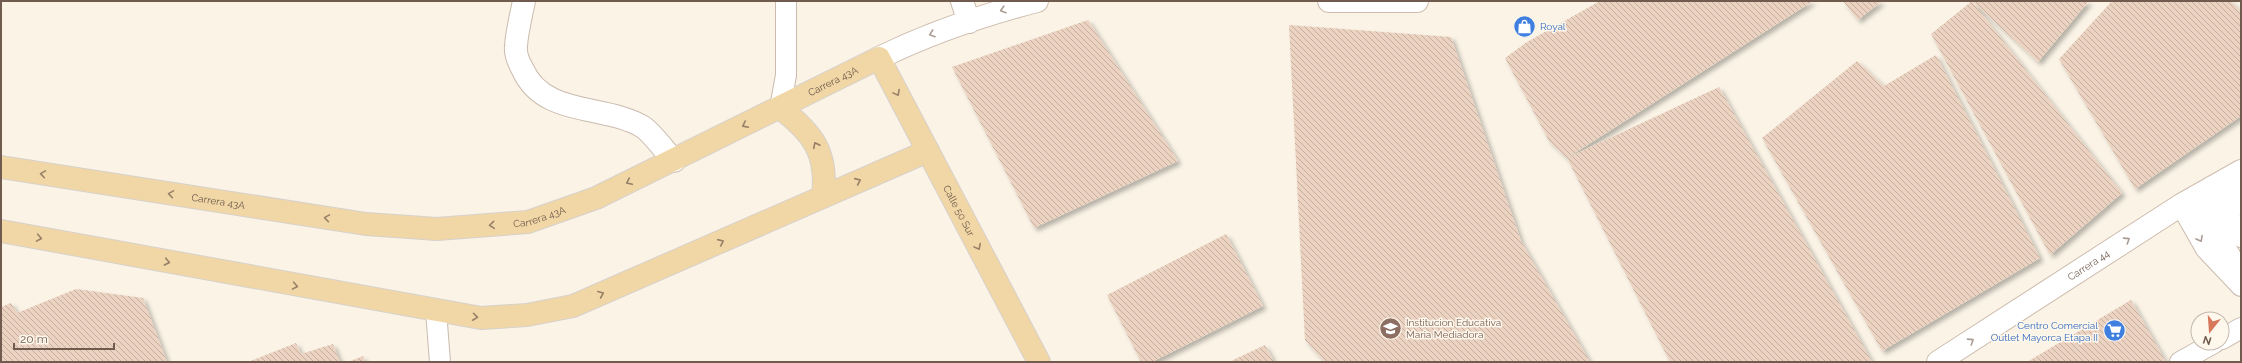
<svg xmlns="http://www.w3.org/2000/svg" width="2242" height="363" font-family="Raleway,sans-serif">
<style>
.building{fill:url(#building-back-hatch);filter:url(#shadow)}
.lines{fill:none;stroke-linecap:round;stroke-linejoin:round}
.lane-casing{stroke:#cabbae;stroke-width:22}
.street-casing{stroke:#cabbae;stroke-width:24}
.secondary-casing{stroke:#cebdaf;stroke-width:24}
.primary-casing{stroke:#d7d1cd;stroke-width:24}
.lane{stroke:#fff;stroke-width:20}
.street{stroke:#fff;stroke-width:22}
.secondary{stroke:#fff;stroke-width:22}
.primary{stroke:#f1d7a6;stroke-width:22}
.oneway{stroke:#a99d95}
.oneway2{stroke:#978068}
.labels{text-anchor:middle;stroke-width:3;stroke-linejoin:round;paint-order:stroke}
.shop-label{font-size:10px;fill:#366cbe;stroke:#fdf7ec;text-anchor:start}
.street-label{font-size:10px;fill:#705b4e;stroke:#fdf7ec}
.education-label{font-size:10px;fill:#785e54;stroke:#fdf7ec;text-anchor:start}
</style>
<defs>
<pattern id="building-back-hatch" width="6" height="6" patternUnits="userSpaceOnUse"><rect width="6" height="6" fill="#ecd3c1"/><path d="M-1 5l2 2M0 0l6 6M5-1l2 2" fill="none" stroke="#c4ae9f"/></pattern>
<filter id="shadow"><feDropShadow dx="3.5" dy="3.5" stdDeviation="2" flood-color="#0004"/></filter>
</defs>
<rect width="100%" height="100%" fill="#faf3e6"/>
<!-- building -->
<g class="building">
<path d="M1600,1H1813L1567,158L1549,141L1505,58L1527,42Z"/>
<path d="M1843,1H1882L1858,20Z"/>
<path d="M1972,1H2089L2038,62Z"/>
<path d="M1972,1L2122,193L2050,255L1931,34Z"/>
<path d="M2112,1H2231L2241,12V116L2135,189L2059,59Z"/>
<path d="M1088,20L1178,161L1034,228L952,67Z"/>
<path d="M1289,25L1451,37L1521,241L1590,362H1325L1305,340Z"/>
<path d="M1936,55L2040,258L1882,351L1762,138L1857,61L1884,86Z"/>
<path d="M1719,87L1872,362H1670L1567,158Z"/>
<path d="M1226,234L1263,306L1152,362H1141L1107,295Z"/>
<path d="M76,289L143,298L167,362H1V307L11,303L17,313Z"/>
<path d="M2131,300L2166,362H2027Z"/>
<path d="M296,343L301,354L333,344L340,362H248Z"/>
<path d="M1265,345L1274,362H1229Z"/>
<path d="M363,356L365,362H348Z"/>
</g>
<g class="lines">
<defs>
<g id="lane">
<path d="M780,108L786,75V1"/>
<path d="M2228,179L2241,205"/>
<path d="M2211,187L2241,237"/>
<path d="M2196,196L2241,274"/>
<path d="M2181,205L2206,249L2241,286"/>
<path d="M436,311L440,362"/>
<path d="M2222,339L2241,328"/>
<path d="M2180,362L2214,343"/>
</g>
<g id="street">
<path d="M524,1C521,16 517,31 516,46C515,54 519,63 523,70C544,117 605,104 643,127C651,132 667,153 674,161"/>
<path d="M962,1L969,22"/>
</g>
<g id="secondary">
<path d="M1329,1H1417"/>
<path d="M879,58C930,33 983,15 1037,1"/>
<path id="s1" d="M1938,362L2181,205L2241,171"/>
</g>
<g id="primary">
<path d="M780,108C813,133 828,153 823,196"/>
<path id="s2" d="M1,167L366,224L437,229L528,222L596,198L879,58L1039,362"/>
<path d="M1,231L481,318L527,315L573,306L928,151"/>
</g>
</defs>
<!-- lane casing -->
<use href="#lane" class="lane-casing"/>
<!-- street casing -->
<use href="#street" class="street-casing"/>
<!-- secondary casing -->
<use href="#secondary" class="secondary-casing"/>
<!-- primary casing -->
<use href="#primary" class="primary-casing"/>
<!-- lane -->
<use href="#lane" class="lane"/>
<!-- street -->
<use href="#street" class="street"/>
<!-- secondary -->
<use href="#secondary" class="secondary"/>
<!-- primary -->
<use href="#primary" class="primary"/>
</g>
<!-- one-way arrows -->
<defs><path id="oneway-chevron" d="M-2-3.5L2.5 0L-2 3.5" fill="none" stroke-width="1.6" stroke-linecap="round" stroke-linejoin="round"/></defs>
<g class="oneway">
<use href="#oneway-chevron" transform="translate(1003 10) rotate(163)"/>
<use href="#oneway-chevron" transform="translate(932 34) rotate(161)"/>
<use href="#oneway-chevron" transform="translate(2200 239) rotate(61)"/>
<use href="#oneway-chevron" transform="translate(2127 240) rotate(-33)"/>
<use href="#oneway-chevron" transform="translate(1971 341) rotate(-33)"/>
</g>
<g class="oneway2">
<use href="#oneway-chevron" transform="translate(897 93) rotate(62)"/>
<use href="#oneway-chevron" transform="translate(745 125) rotate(153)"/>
<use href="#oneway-chevron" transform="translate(816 145) rotate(-116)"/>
<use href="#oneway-chevron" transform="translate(43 174) rotate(-171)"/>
<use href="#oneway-chevron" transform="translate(858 181) rotate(-24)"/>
<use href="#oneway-chevron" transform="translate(629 182) rotate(155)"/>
<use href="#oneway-chevron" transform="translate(171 194) rotate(-171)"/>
<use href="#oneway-chevron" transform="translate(327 218) rotate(-171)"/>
<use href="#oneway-chevron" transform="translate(492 225) rotate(175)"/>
<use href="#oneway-chevron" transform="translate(39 238) rotate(10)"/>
<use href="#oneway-chevron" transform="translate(721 242) rotate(-24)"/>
<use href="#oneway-chevron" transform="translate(978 247) rotate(62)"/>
<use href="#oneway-chevron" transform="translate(167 262) rotate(11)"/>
<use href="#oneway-chevron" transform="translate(295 286) rotate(10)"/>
<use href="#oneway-chevron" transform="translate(601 294) rotate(-23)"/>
<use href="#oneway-chevron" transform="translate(475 317) rotate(8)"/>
</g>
<!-- icons -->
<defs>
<symbol id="shop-disc" viewBox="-11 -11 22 22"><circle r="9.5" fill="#3f7fe0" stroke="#fdf7ec"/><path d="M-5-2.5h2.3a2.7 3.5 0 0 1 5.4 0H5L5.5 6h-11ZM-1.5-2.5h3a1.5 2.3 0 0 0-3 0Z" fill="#fff"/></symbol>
<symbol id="school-disc" viewBox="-11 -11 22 22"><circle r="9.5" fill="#8d6e63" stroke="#fdf7ec"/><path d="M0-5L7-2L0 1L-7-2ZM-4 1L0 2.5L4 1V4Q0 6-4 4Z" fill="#fff"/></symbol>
<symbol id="supermarket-disc" viewBox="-11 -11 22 22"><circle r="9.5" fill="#3f7fe0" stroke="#fdf7ec"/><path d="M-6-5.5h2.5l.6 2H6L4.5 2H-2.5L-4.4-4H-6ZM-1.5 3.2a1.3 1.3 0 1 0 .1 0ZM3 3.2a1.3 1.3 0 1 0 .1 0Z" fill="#fff"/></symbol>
</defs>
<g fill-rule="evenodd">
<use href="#shop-disc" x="1512" y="14" width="25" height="25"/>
<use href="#school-disc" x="1378" y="316" width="25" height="25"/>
<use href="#supermarket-disc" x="2102" y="318" width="25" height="25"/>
</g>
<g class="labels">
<!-- shop labels -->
<g class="shop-label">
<text x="1540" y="30">Royal</text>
<text x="2098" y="329" text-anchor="end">Centro Comercial<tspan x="2098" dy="12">Outlet Mayorca Etapa II</tspan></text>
</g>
<!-- street labels -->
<g class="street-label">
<text dy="4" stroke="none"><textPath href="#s2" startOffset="868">Carrera 43A</textPath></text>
<text dy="4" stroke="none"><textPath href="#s2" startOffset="220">Carrera 43A</textPath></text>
<text dy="4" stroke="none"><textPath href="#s2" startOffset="1092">Calle 50 Sur</textPath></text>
<text dy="4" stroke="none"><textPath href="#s2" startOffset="544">Carrera 43A</textPath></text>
<text dy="4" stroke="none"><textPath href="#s1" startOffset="179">Carrera 44</textPath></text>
</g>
<!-- education labels -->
<g class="education-label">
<text x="1406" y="326">Institucion Educativa<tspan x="1406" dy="12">Maria Mediadora</tspan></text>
</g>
</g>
<!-- border -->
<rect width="2242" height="363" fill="none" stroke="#705b4e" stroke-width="4"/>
<!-- north arrow -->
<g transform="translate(2210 331) rotate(197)"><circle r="19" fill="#fdf7ec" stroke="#c5b9ad"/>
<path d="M0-3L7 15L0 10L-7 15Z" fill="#d67859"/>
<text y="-6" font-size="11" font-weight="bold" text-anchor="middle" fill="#705b4e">N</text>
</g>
<!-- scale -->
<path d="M14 343v6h100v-6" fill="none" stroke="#705b4e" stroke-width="2"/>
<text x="20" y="343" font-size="12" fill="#705b4e" stroke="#fdf7ec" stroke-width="3" paint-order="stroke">20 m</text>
</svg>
